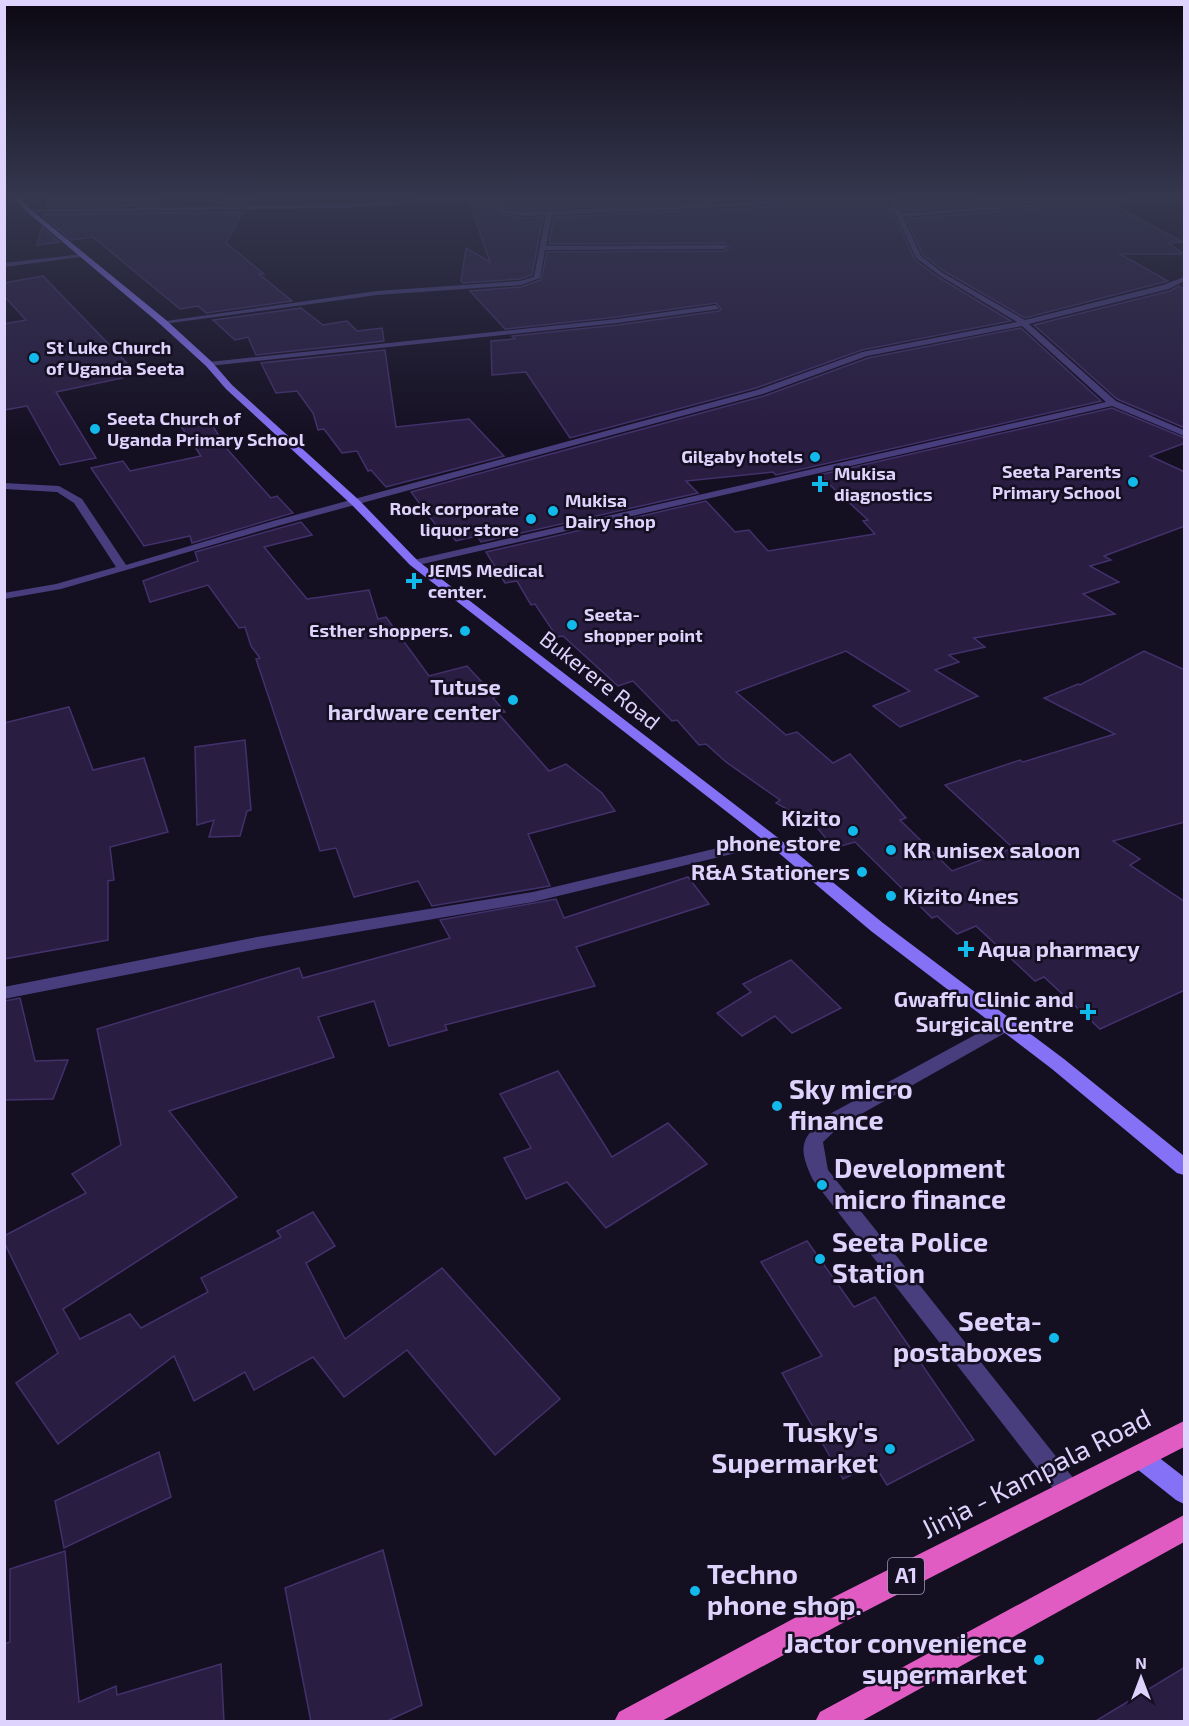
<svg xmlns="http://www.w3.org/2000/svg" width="1189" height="1726" font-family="'Exo 2',sans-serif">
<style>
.building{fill:#291d42;stroke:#43316c;stroke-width:1.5}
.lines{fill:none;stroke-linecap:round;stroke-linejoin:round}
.service{fill:#483e7e;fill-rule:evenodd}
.minor{fill:#483e7e;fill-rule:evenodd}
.secondary{fill:#8571f5;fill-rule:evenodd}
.trunk{fill:#e15cc2;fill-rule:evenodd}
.poi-dot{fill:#11baeb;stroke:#150f22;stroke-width:2}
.labels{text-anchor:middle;stroke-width:5;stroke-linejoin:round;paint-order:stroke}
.far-poi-label{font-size:18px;font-weight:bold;fill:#ddd3fc;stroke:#150f22;text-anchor:start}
.shield{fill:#150f22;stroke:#a198bb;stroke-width:1.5}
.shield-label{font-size:21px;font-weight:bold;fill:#ddd3fc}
.street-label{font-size:22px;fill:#ddd3fc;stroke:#150f22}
.poi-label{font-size:22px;font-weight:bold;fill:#ddd3fc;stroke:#150f22;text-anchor:end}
.near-poi-label{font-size:27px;font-weight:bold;fill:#ddd3fc;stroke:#150f22;text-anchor:start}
.near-street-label{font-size:27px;fill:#ddd3fc;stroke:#150f22}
</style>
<rect width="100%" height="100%" fill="#150f22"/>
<!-- building -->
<g class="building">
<path d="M48,197H161V205L46,207Z"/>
<path d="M231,197H251L247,204H214Z"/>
<path d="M554,197H798L523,210L508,208L507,199Z"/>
<path d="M843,197H882L888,202L915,260L938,277L1011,321L862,350L756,388L570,438L526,372L492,375L491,341L515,339L512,336L617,325L719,311L721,309L716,303L617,317L505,329L470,291L521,287L541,280L547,252L724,251L729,248L724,243L549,244L554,217L768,207L841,199Z"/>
<path d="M975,197H1099L1101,198L902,211L898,202H980Z"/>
<path d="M496,199L501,214L523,218L543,217L532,275L520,279L463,283L461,281L466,248L490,262L469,201Z"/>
<path d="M1109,202L1182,242L1169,243L1183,254H1120L1168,281L1025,318L944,271L923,255L906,219Z"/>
<path d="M243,212L226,243L264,274H259L292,301L206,313L198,306L180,309L93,237L71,240L44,217V214Z"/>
<path d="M42,227L59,242L37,245Z"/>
<path d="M43,276L127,363L110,367L122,378L56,392L96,458L60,465L27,406L4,410V324L26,320L4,296V283Z"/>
<path d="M1179,286L1185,290V428L1117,399L1034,325L1170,291Z"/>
<path d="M301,308L323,325L347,321L357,331L382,328L384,341L256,355L248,337L235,340L213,320Z"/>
<path d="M1021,328L1101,401L776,475L773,472L686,481L698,493L481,542L477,536L456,541L444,527L438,528L411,492L764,396L868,358Z"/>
<path d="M385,350L396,427L469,419L504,456L386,487L371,470L368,471L357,451L342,453L324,429L318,430L313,413L297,391L276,393L261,363Z"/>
<path d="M1112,408L1185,438V443L1150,456L1185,472V526L1104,556L1111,560L1090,566L1119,582L1083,594L1115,614L974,638L985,647L949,655L959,662L935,670L978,696L900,727L873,706L910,691L846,651L736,692L786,735L797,732L833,763L850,754L906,818L900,820L952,871L1013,848L945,785L1020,760L1023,762L1115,734L1044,698L1078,684L1080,685L1144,651L1185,670V822L1113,841L1140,859L1130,865L1185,902V990L1100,1029L1044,977L1035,981L976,926L957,934L937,916L932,918L855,842L834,848L814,824L776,803L780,800L726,762L706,744L699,745L677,720L672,721L633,681L618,686L563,636L557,637L535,604L531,605L517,581L505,583L486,552L706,501L735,532L749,530L768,551L875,534L863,521L868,520L819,475Z"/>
<path d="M209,420L228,450L271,498L277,496L293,513L192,543L190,536L144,546L91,468L123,461L130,471L201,456L180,425Z"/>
<path d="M301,522L312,535L264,547L307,599L369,590L378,619L386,617L429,676L467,666L496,697L493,698L505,712L498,713L549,771L566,764L602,793L615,811L528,834L550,886L432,906L418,881L354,897L336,848L320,851L256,659L260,658L251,646L245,627L239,628L208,585L150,602L143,581L198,561L195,552Z"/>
<path d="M69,707L93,770L144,758L168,832L110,847L114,880L108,881V940L4,959V723Z"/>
<path d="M245,740L251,810L247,811L240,836L209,837L214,820L197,825L195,747Z"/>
<path d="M688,877L709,904L576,947L595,986L445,1025L447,1030L389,1046L374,1001L318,1017L334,1057L169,1111L237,1197L63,1309L80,1339L130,1314L141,1328L208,1292L201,1278L281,1237L277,1231L313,1212L335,1246L306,1263L345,1339L442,1268L560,1399L495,1455L407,1350L344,1397L313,1357L254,1390L245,1372L194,1401L174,1356L58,1444L16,1383L58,1353L4,1242V1236L86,1193L72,1174L121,1145L97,1029L299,968L303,978L450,938L440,920L556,899L564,918Z"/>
<path d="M791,960L841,1008L792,1033L775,1016L742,1036L717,1013L751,992L743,984Z"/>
<path d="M20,998L35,1061L68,1060L53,1099L4,1100V1001Z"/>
<path d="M558,1071L612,1157L668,1123L707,1164L606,1228L567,1182L526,1199L504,1158L531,1148L500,1094Z"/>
<path d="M807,1241L854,1307L875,1297L974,1440L887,1485L874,1464L843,1479L782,1373L822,1356L761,1262Z"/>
<path d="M159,1452L171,1497L64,1548L55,1501Z"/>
<path d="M383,1550L422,1705L385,1722H311L285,1588Z"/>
<path d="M65,1551L79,1702L116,1686L117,1695L221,1664L224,1722H4V1644L10,1642V1569Z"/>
<path d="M1185,1667V1722H1094Z"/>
</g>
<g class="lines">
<!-- service -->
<path class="service" d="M1006,1018L1012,1019L1015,1024L1012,1029L840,1126L823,1142L828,1170L1078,1484L1082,1492L1078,1500L1070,1504L1062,1500L813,1180C797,1146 801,1139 826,1116Z"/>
<!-- minor -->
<g class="minor">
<path d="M461,197H487L346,208L28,212L25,210L346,204Z"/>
<path d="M498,197H504L506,210L523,212L841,197L768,205L552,215L546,246L724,245L727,247L724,249L545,250L540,278L521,285L377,295L163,324L159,322L377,291L520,281L534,277L546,215L523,216L501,212Z"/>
<path d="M888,197H894L901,213L1147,197L903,217L921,256L943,273L1025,320L1163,285L1184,277V281L1169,289L1029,324L1116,401L1184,430V436L1112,406L414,566L409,563L414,560L1106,402L1022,326L867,356L763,394L281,525L61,589L4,599V593L56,584L116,567L74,503L57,492L4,489V483L59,486L82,499L126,565L273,521L757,390L862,352L1017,322L939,275L916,258Z"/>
<path d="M83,254L81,257L4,267V263Z"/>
<path d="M716,305L719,309L617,323L209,366L205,364L209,362L617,319Z"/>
<path d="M772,835L779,840L777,843L533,902L257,949L4,999V987L257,937L533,892Z"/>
</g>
<!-- secondary -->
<g class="secondary">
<path d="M14,197H20L30,209L166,320L212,362L232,385L360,501L418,561L777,837L883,923L1064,1059L1184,1156V1175L1177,1173L1052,1069L871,931L767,843L410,565L352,505L226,389L206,366L160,324L26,211Z"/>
<path d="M1140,1445L1148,1449L1184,1477V1504L1176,1500L1132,1465L1128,1457L1132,1449Z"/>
</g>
<!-- trunk -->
<g class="trunk">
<path d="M1184,1421V1447L850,1619L660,1722H614L619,1712L830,1599Z"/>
<path d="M1184,1515V1542L860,1722H815L820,1712Z"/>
</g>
</g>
<!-- sky -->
<linearGradient id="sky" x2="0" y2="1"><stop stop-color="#0c0813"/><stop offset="0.45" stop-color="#35374f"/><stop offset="1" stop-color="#35374f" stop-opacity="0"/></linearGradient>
<rect width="1189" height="438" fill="url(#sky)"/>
<!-- markers -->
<g class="poi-dot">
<circle cx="34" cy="358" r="6"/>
<circle cx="95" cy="429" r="6"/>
<circle cx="815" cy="457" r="6"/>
<circle cx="1133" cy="482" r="6"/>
<path d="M817 475h6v6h6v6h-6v6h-6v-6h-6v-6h6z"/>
<circle cx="553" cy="511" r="6"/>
<circle cx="531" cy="519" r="6"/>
<path d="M411 572h6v6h6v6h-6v6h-6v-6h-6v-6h6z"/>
<circle cx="572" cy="625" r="6"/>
<circle cx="465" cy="631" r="6"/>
<circle cx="513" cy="700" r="6"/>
<circle cx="853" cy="831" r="6"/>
<circle cx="891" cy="850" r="6"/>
<circle cx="862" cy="872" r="6"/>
<circle cx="891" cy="896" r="6"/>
<path d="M963 940h6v6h6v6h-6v6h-6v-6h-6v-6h6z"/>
<path d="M1085 1003h6v6h6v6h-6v6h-6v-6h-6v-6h6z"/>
<circle cx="777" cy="1106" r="6"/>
<circle cx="822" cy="1185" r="6"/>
<circle cx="820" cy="1259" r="6"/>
<circle cx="1054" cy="1338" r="6"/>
<circle cx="890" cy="1449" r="6"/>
<circle cx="695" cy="1591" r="6"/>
<circle cx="1039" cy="1660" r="6"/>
</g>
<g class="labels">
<!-- far-poi labels -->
<g class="far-poi-label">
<text x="46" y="354">St Luke Church<tspan x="46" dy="21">of Uganda Seeta</tspan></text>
<text x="107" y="425">Seeta Church of<tspan x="107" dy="21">Uganda Primary School</tspan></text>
<text x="803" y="463" text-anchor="end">Gilgaby hotels</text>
<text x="1121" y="478" text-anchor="end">Seeta Parents<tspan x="1121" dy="21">Primary School</tspan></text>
<text x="834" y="480">Mukisa<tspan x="834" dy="21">diagnostics</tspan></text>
<text x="565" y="507">Mukisa<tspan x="565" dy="21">Dairy shop</tspan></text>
<text x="519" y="515" text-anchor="end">Rock corporate<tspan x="519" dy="21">liquor store</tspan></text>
<text x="428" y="577">JEMS Medical<tspan x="428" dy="21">center.</tspan></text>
<text x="584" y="621">Seeta-<tspan x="584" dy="21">shopper point</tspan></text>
<text x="453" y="637" text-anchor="end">Esther shoppers.</text>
</g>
<!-- shield labels -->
<rect class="shield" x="888" y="1558" width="36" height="36" rx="4.5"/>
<g class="shield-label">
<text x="906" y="1583">A1</text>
</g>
<!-- street labels -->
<g class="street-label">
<text transform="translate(600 680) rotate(38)" y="8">Bukerere Road</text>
</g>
<!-- poi labels -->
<g class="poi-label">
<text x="501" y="695">Tutuse<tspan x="501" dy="25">hardware center</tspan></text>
<text x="841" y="826">Kizito<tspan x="841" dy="25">phone store</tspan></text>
<text x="903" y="858" text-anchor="start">KR unisex saloon</text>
<text x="850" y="880">R&amp;A Stationers</text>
<text x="903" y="904" text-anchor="start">Kizito 4nes</text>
<text x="978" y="957" text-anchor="start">Aqua pharmacy</text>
<text x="1074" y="1007">Gwaffu Clinic and<tspan x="1074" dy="25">Surgical Centre</tspan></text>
</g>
<!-- near-poi labels -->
<g class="near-poi-label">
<text x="789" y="1099">Sky micro<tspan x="789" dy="31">finance</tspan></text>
<text x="834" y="1178">Development<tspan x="834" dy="31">micro finance</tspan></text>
<text x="832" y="1252">Seeta Police<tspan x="832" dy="31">Station</tspan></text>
<text x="1042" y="1331" text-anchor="end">Seeta-<tspan x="1042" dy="31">postaboxes</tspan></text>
<text x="878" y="1442" text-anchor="end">Tusky's<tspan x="878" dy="31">Supermarket</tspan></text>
<text x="707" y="1584">Techno<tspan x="707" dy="31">phone shop.</tspan></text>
<text x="1027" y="1653" text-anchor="end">Jactor convenience<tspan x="1027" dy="31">supermarket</tspan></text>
</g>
<!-- near-street labels -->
<g class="near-street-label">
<text transform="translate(1036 1474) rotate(-27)" y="9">Jinja - Kampala Road</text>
</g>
</g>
<!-- border -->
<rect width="1189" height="1726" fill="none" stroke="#ddd3fc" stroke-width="12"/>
<!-- north arrow -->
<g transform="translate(1141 1678)" stroke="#150f22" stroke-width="4.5" paint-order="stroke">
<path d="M0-4.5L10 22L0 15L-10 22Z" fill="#ddd3fc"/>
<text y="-9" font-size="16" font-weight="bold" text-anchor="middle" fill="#ddd3fc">N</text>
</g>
</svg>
